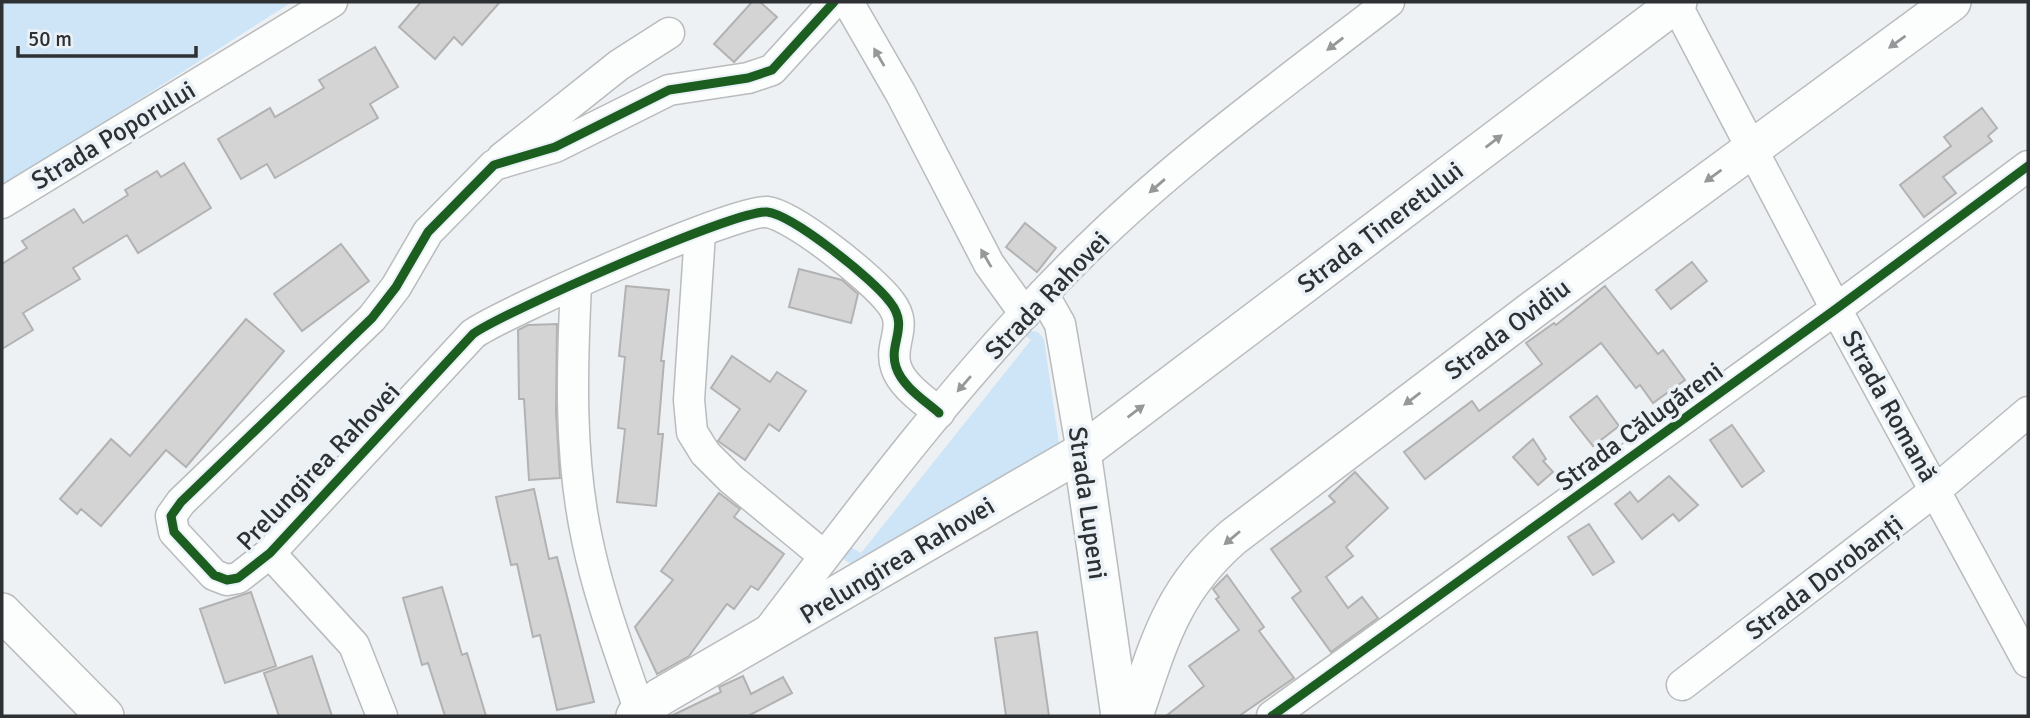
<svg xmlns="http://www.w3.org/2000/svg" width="2030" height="718" font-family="Signika,sans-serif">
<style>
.green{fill:#cee5f7}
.building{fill:#d4d4d5;stroke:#b2b2b3;stroke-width:2}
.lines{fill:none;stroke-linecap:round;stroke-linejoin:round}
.minor-casing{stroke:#b9bbbd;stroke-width:33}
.major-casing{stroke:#b9bbbd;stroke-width:40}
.minor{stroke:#fcfdfd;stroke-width:30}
.major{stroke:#fcfdfd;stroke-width:37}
.cycleway-casing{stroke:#ebf2f7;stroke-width:13}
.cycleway{stroke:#1b5e20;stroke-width:9}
.oneway{fill:#959798}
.labels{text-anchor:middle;stroke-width:7;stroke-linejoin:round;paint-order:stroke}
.street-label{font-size:26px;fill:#2e3133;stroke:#ebf2f7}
</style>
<rect width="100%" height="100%" fill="#eef1f4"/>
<!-- green -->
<g class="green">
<path d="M2,2H292L2,187Z"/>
<path d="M1026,330L1038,332L1044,339L1060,450L852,565L842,558L851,547L861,553L1031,340L1020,331Z"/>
</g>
<!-- building -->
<g class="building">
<path d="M421,2H500L462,45L454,37L435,59L399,27Z"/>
<path d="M752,2H760L777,17L734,62L714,44Z"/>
<path d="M375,47L398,87L370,104L378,118L275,178L267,164L241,179L218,139L270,108L275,117L324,88L319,80Z"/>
<path d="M1982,108L1997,128L1988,136L1992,141L1943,177L1956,193L1924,217L1900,185L1951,146L1944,137Z"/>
<path d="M184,163L211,208L138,253L127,235L73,268L80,279L23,313L33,330L2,349V264L27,248L22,241L74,209L83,223L128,195L125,190L157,171L161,177Z"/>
<path d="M1025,223L1056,248L1037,272L1006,247Z"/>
<path d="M341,244L369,281L302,331L274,294Z"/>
<path d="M1692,262L1707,281L1671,309L1656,290Z"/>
<path d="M799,269L842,280L858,294L851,323L789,307Z"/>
<path d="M626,286L669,290L661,361H664L658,434H663L656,506L617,502L625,429L618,428L625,357L619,356Z"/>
<path d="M1605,286L1658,354L1663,350L1685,380L1653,403L1640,385L1636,388L1601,343L1425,479L1404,452L1472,401L1479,411L1542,364L1526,343L1554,323L1556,325Z"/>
<path d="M246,319L284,351L186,467L166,450L101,526L81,509L77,514L60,499L111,439L130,456Z"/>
<path d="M557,324L556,412L560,478L529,480L524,399H519L518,330L528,325Z"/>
<path d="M732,356L770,382L777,372L806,391L779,431L769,424L745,460L718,441L740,409L711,388Z"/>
<path d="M1597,396L1619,426L1593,446L1570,417Z"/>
<path d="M1732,425L1764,471L1742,487L1710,440Z"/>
<path d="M1533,439L1546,459L1543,461L1553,472L1538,485L1513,457Z"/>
<path d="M1355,472L1388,508L1346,547L1353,556L1326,577L1348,608L1362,597L1378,618L1331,652L1292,598L1301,591L1271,549L1335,502L1329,496Z"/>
<path d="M1669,476L1698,505L1679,521L1673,514L1642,539L1615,504L1630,492L1638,502Z"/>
<path d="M534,489L549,559L557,557L594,702L557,710L540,635L533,637L517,564L511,565L496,497Z"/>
<path d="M719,493L740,509L734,517L784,554L758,590L751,586L734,609L727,604L689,656L657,674L635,627L673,580L661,571Z"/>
<path d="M1589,524L1614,562L1593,575L1568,537Z"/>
<path d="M1227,575L1264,627L1259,631L1294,678L1239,716H1166L1204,686L1189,666L1239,630L1216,599L1219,597L1213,589Z"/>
<path d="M442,587L462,655L467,653L486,716H445L428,663L422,665L403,598Z"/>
<path d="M251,592L276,666L225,683L200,609Z"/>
<path d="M1037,632L1049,716H1006L995,638Z"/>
<path d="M312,656L332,716H279L264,673Z"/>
<path d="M743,676L751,694L783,677L792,693L748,716H671L721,692L719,687Z"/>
</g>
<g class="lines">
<defs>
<g id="minor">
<path d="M834,2L772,70L748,78L669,90L555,147L494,165L428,232L396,287L372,318L181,502L171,516L174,532L214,575L227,580L238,578L270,553L473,334C504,312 737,209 767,212C793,215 873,279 890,302C910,327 888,343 896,367C902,386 924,400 939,413"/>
<path d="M848,2L901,94L989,264L1025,314"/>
<path d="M1675,2L1836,309L2028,662"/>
<path d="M502,158L619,65L669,33"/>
<path d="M2,203L332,2"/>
<path d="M700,233L689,400L692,432L705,453L731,479L824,556"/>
<path d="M576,284C572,368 569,455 587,539C599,598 621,655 640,712"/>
<path d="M1043,294L1060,324L1082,452"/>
<path d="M270,553L354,645L382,716"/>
<path d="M768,631C864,504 962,374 1075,261C1170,165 1282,85 1389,2"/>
<path d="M1682,685L1936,490L2028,412"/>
<path d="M1272,716L1836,309L2028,166"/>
</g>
<g id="major">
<path d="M1082,452L1120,716"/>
<path d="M2,612L105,716"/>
<path d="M635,716L660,697L1082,452L1678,2"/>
<path d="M1134,716C1159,642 1172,590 1233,537L1535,308L1952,2"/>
</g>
</defs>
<!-- minor casing -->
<use href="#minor" class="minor-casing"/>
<!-- major casing -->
<use href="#major" class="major-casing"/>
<!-- minor -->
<use href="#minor" class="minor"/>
<!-- major -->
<use href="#major" class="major"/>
<defs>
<g id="cycleway">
<path d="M834,2L772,70L748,78L669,90L555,147L494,165L428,232L396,287L372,318L181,502L171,516L174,532L214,575L227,580L238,578L270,553L473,334C504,312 737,209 767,212C793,215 873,279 890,302C910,327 888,343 896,367C902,386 924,400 939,413"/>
<path d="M1272,716L1836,309L2028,166"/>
</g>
</defs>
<!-- cycleway casing -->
<use href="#cycleway" class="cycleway-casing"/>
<!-- cycleway -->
<use href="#cycleway" class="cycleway"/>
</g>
<!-- one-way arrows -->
<defs><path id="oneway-solid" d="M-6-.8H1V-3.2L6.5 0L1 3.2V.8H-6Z" transform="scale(1.75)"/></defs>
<g class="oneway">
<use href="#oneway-solid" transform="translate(1897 42) rotate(144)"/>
<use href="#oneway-solid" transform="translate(1335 44) rotate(142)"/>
<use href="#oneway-solid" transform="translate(879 57) rotate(-120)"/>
<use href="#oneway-solid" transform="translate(1494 141) rotate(-37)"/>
<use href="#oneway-solid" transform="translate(1713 176) rotate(144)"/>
<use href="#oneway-solid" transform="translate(1157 186) rotate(139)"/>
<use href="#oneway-solid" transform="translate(986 258) rotate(-120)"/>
<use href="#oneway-solid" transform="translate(964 384) rotate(131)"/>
<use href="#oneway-solid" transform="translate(1412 399) rotate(143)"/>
<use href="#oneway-solid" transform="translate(1136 411) rotate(-37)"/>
<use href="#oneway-solid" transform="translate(1232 538) rotate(140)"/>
</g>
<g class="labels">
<!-- street labels -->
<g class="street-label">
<text transform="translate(113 135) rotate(-31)" y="9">Strada Poporului</text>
<text transform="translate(1380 227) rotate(-37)" y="9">Strada Tineretului</text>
<text transform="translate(1047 295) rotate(-46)" y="9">Strada Rahovei</text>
<text transform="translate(1507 329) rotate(-37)" y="9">Strada Ovidiu</text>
<text transform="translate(1890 406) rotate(61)" y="9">Strada Romană</text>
<text transform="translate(1639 426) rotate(-36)" y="9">Strada Călugăreni</text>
<text transform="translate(318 466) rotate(-46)" y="9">Prelungirea Rahovei</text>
<text transform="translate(1088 503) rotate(82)" y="9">Strada Lupeni</text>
<text transform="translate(897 560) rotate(-31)" y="9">Prelungirea Rahovei</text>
<text transform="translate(1824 577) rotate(-37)" y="9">Strada Dorobanți</text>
</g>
</g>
<!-- border -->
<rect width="2030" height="718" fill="none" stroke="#2e3133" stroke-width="7"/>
<!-- scale -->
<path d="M18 46v10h178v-10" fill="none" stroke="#2e3133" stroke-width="3.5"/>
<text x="28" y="46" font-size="21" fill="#2e3133" stroke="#ebf2f7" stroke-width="5" paint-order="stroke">50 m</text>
</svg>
